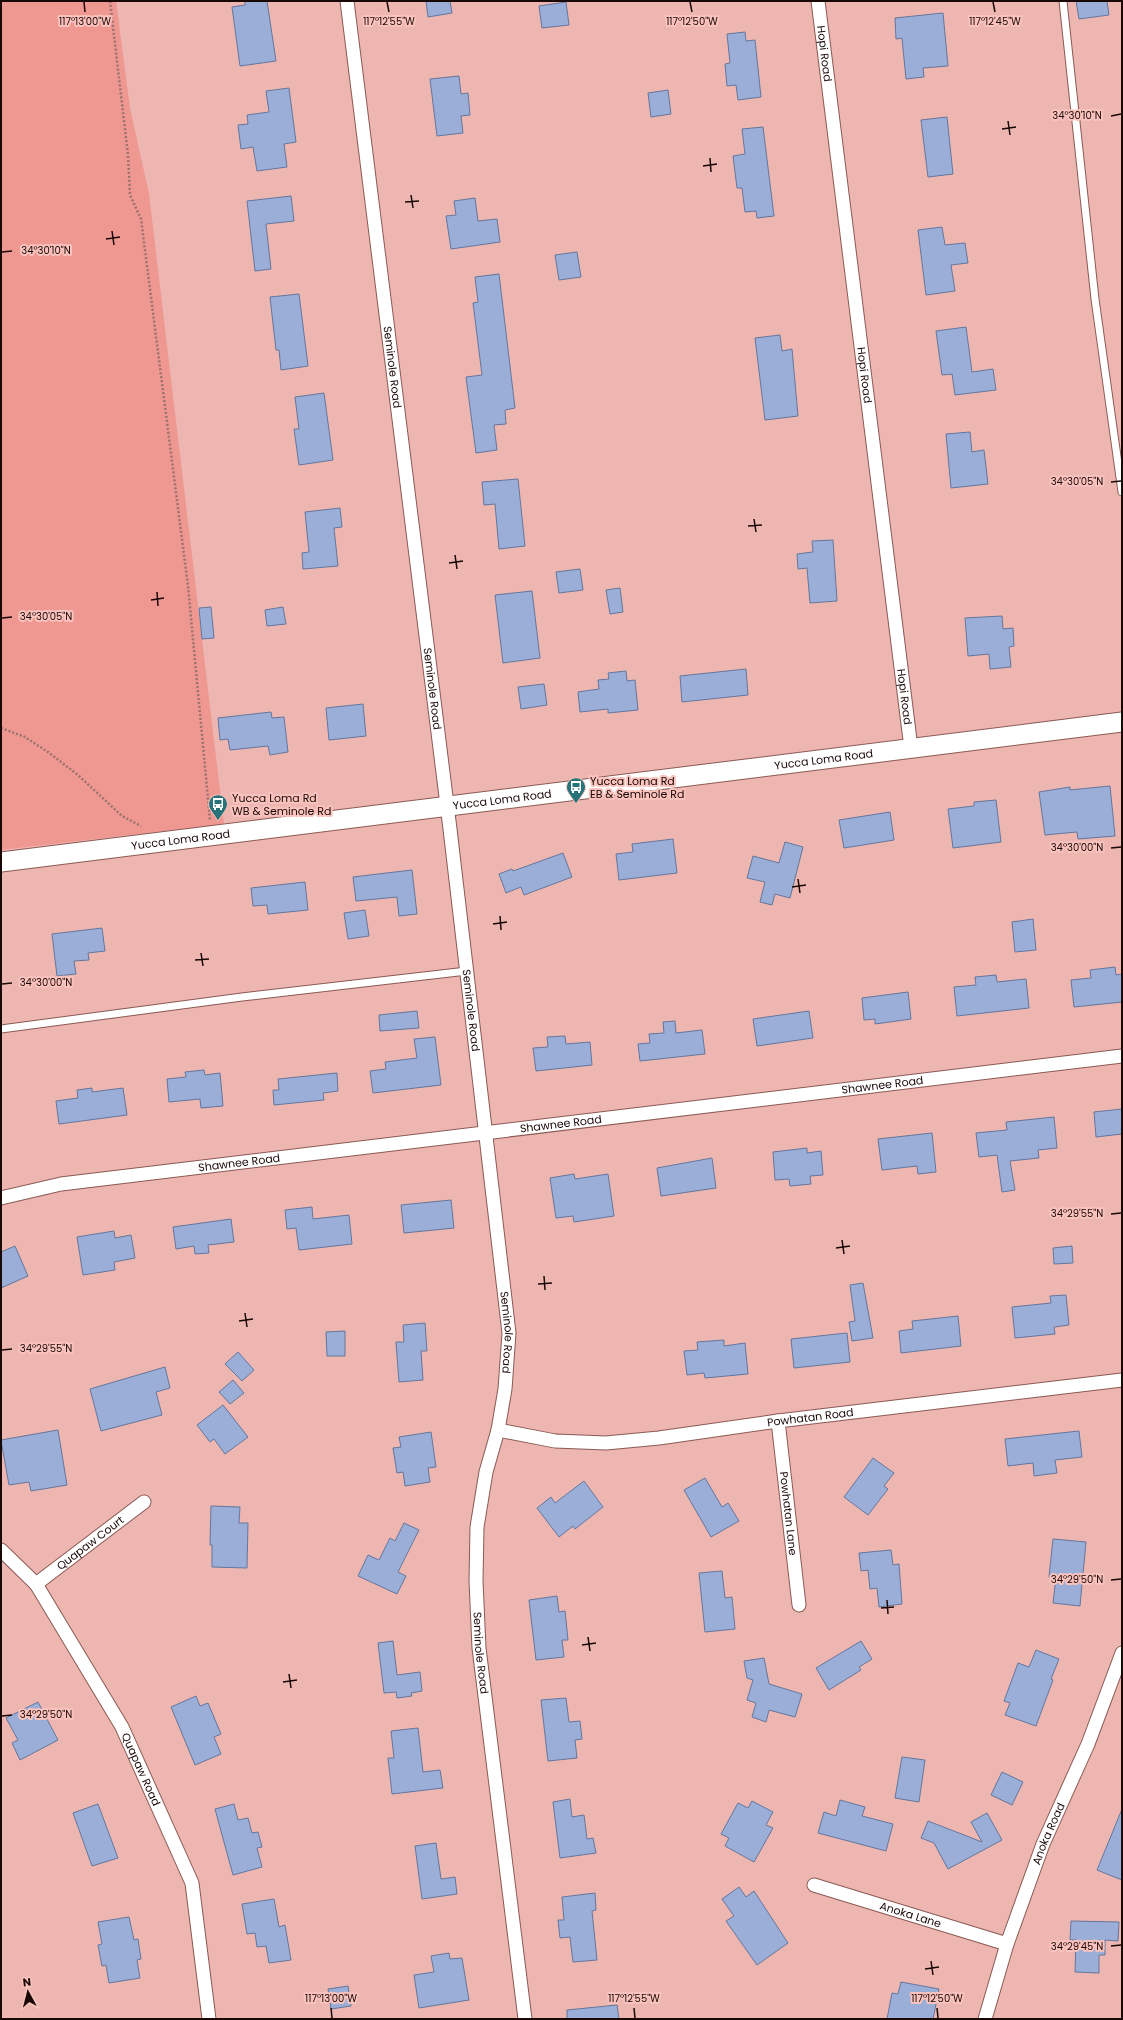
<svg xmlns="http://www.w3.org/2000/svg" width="1123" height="2020" font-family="Poppins,sans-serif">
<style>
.green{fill:#ee9891}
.building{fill:#9aaed8;stroke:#64769d}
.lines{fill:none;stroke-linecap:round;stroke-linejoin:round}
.lane-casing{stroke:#8a5a55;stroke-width:9}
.street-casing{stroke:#8a5a55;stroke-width:15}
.secondary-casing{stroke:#8a5a55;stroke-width:21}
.path{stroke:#9b726e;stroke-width:2.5;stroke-dasharray:2 2;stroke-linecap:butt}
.lane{stroke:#fff;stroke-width:7}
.street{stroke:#fff;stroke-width:13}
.secondary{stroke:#fff;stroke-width:19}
.ticks{fill:none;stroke:#1a0807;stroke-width:1.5}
.labels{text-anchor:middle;stroke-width:4;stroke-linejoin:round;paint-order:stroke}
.street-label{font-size:11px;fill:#1a0807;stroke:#fbc3bd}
.poi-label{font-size:11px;fill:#1a0807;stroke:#fbc3bd;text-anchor:start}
.ticks-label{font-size:10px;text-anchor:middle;fill:#1a0807;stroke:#fbc3bd;stroke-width:4;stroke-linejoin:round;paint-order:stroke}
</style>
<rect width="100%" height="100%" fill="#edb6b0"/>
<!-- green -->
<path class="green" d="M1,1H116L130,108L149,194L224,824L1,850Z"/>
<!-- building -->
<g class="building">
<path d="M245,1H267L276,61L240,66L232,7L245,5Z"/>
<path d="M426,1H450L452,13L428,17Z"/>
<path d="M1076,1H1107L1109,15L1079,19Z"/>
<path d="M566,2L569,25L542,28L539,6Z"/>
<path d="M943,13L948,66L923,68L924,77L906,79L902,38L896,39L895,18Z"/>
<path d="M745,32L746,41L755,40L761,97L738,100L736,85L727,86L725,64L730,63L727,34Z"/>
<path d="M459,76L461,94L468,93L470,115L461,116L463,133L437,136L430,79Z"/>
<path d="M289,88L296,142L284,144L287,167L257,171L253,147L241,149L238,125L248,124L247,115L269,112L266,91Z"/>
<path d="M668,90L671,114L651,117L648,93Z"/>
<path d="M947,117L953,174L928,177L921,120Z"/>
<path d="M763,127L774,216L757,218L756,211L745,212L742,188H737L733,156L745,154L742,129Z"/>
<path d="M291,196L294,221L266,224L271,269L255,271L247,201Z"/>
<path d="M475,198L478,221L497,219L500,242L451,249L446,216L456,215L454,201Z"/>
<path d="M942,227L945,245L965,243L968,263L951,265L955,291L926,295L918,230Z"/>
<path d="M577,252L581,277L559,280L555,255Z"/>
<path d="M499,274L515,408L505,410L506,424L494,425L497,450L476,453L466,377L482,375L473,303L478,302L475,277Z"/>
<path d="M299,294L308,366L281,370L279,350H276L270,297Z"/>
<path d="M966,327L972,372L993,369L996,390L955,395L952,374L942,375L936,331Z"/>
<path d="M780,335L782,351L792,349L798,416L765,420L755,338Z"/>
<path d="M324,393L333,460L299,465L294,429H299L295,397Z"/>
<path d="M970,432L972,452L984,450L988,484L951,488L946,434Z"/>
<path d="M518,479L525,546L499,549L495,504L484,505L482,482Z"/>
<path d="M340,508L342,527L334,528L338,566L303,569L302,553L309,552L305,512Z"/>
<path d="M833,540L837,601L810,603L807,568L798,569L797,554L813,552L812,541Z"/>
<path d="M580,569L583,590L559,593L556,572Z"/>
<path d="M620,588L623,612L610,614L606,590Z"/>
<path d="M532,591L540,658L503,663L495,595Z"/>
<path d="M211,607L214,638L202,639L199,608Z"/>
<path d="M283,607L286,624L267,626L265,610Z"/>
<path d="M1002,616L1003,629L1013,628L1014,646L1009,647L1011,667L990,669L989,654L968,656L965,618Z"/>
<path d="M746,669L748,695L682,702L680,676Z"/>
<path d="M626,671L627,681L635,680L638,710L608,713V709L580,712L578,692L599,689L598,680L609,679L608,673Z"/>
<path d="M544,684L547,705L521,709L518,687Z"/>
<path d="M363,704L366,736L329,740L326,708Z"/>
<path d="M271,712L272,718L284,717L288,752L270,755L268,746L230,750L228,739L220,740L218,718Z"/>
<path d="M1110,786L1115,836L1078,839L1077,832L1045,835L1039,792L1070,787V790Z"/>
<path d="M996,800L1001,842L953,848L948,809L974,806V802Z"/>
<path d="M890,812L894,840L844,848L839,820Z"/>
<path d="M673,839L677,873L619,880L616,854L633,852L632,844Z"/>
<path d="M785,842L803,847L790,898L775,894L772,905L760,902L765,882L747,878L753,856L779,863Z"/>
<path d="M563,853L572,877L524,895L521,887L506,893L499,874L512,869L513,871Z"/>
<path d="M412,870L417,914L399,916L397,897L356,901L353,877Z"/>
<path d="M305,882L308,910L268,914L267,905L253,906L251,888Z"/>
<path d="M365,910L369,936L348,939L344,913Z"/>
<path d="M1033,919L1036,950L1015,952L1012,922Z"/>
<path d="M102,928L105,951L88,953L89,960L74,961L76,974L57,976L52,934Z"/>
<path d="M1115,967L1116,975L1122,974V1002L1074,1007L1071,980L1091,978L1090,970Z"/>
<path d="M996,975L997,982L1026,979L1029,1008L957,1016L954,987L976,985L975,977Z"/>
<path d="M908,992L911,1019L875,1024V1019L864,1020L862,998Z"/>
<path d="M417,1011L419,1028L380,1031L379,1015Z"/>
<path d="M809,1011L813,1038L757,1046L753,1019Z"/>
<path d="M675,1021L676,1033L702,1030L705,1054L640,1061L638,1044L650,1043L649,1034L664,1033L663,1022Z"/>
<path d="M565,1036L566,1044L590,1042L592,1065L536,1071L533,1048L548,1047L547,1037Z"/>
<path d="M435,1037L441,1085L373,1093L370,1071L386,1069L385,1062L417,1058L414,1039Z"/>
<path d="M204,1070L205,1075L220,1073L223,1106L201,1108L200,1099L169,1102L167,1079L186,1077L185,1072Z"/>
<path d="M337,1073L338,1091L323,1093L324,1100L274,1105L273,1090H279L278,1079Z"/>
<path d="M92,1088V1092L123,1088L127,1115L59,1124L56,1101L78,1098L77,1090Z"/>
<path d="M1122,1109V1134L1096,1137L1094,1112Z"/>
<path d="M1054,1117L1057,1148L1038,1150L1039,1158L1010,1161L1015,1190L1002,1192L997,1155L979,1157L976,1133L1007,1130L1006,1122Z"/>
<path d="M932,1133L936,1172L918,1174L917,1166L882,1170L878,1139Z"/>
<path d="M807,1148V1153L821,1151L823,1175L810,1176L811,1184L790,1186L789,1179L775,1180L773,1152Z"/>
<path d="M712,1158L716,1188L661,1196L657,1168Z"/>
<path d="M574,1174L575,1179L608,1174L614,1216L574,1222L573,1216L556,1218L550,1178Z"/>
<path d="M451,1200L454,1228L404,1233L401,1205Z"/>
<path d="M312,1207L313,1219L349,1215L352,1244L299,1250L296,1228L287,1229L285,1210Z"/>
<path d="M231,1219L234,1242L208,1245L209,1253L195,1254L194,1246L176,1249L173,1227Z"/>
<path d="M114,1231L115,1238L131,1235L135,1258L114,1262L115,1270L83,1275L77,1237Z"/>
<path d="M15,1246L28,1276L1,1288V1252Z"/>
<path d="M1072,1246L1073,1263L1054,1264L1053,1248Z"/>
<path d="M863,1283L873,1338L852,1341L849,1322L855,1321L850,1285Z"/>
<path d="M1066,1295L1069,1325L1054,1327L1055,1334L1015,1338L1012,1307L1051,1303L1050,1296Z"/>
<path d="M958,1316L961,1346L901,1353L899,1331L913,1329L912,1321Z"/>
<path d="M425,1323L427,1351H421L423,1380L399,1382L396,1342H404L403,1325Z"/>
<path d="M345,1331V1356H327L326,1332Z"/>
<path d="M847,1333L850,1362L794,1368L791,1339Z"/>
<path d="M724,1340V1346L745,1343L748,1374L705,1378L704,1373L687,1375L684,1351L698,1350L697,1342Z"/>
<path d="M238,1352L254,1370L242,1381L225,1364Z"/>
<path d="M165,1367L170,1388L156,1392L162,1415L101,1431L90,1389Z"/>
<path d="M233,1380L244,1393L230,1404L219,1392Z"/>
<path d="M223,1405L248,1437L225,1454L214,1439L210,1442L197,1425Z"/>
<path d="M58,1430L67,1485L31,1491L29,1482L9,1485L1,1440Z"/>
<path d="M1079,1431L1082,1457L1055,1460L1057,1473L1034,1476L1033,1463L1008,1466L1005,1439Z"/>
<path d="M431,1432L436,1467L428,1468L430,1482L405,1486L403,1472L397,1473L393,1448L401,1447L399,1437Z"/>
<path d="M873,1458L894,1473L884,1486L888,1489L868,1515L844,1497Z"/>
<path d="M705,1478L722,1507L728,1503L739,1521L711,1537L684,1490Z"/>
<path d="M584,1481L603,1507L575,1529L573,1526L559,1537L537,1508L551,1497L555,1503Z"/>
<path d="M211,1506L240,1507L239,1523H248L247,1568L212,1567V1545H210Z"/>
<path d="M404,1523L419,1530L398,1572L406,1576L397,1594L358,1576L368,1555L379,1560L390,1538L395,1541Z"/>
<path d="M1053,1539L1086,1542L1080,1606L1053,1603L1056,1578L1049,1577Z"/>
<path d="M891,1550L893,1565L899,1564L902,1604L879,1607L877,1588L870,1589L868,1570L861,1571L859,1553Z"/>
<path d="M722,1571L725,1598L732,1597L735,1629L705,1632L699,1573Z"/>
<path d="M557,1596L559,1612L565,1611L568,1640H562L564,1657L536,1660L529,1600Z"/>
<path d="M393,1641L397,1675L420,1672L422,1691L411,1693L412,1696L397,1698L396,1692L384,1693L378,1643Z"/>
<path d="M861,1641L872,1659L859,1667L861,1670L829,1690L816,1668Z"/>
<path d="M1036,1650L1059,1659L1051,1679L1053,1680L1036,1726L1005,1715L1010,1703L1004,1701L1018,1663L1029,1667Z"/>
<path d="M764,1658L769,1684L802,1694L795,1717L769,1710L766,1722L752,1717L756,1703L747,1700L753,1680L747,1678L744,1661Z"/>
<path d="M196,1696L200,1706L208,1703L221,1734L214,1737L221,1754L195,1765L171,1707Z"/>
<path d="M566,1698L569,1722L580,1721L582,1739L575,1740L577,1758L548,1761L541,1700Z"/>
<path d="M38,1702L58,1740L20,1760L12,1743L18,1740L6,1718Z"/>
<path d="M418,1728L423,1772L440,1770L443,1788L392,1794L388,1758H394L391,1731Z"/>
<path d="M902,1757L925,1760L919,1802L895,1798Z"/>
<path d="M1002,1772L1023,1782L1012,1805L991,1795Z"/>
<path d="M570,1799L572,1817L584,1815L587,1839L593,1838L596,1853L560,1858L553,1802Z"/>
<path d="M840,1800L865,1807L862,1816L893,1824L886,1851L818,1833L824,1812L836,1816Z"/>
<path d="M752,1801L773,1812L766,1825L773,1828L754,1862L725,1846L729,1838L721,1834L738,1803L748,1808Z"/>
<path d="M98,1804L118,1858L92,1866L73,1813Z"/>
<path d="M234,1804L238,1820L248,1818L252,1833L258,1832L262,1847L257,1848L262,1867L233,1875L215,1809Z"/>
<path d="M1122,1809V1880L1097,1870Z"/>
<path d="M987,1813L1002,1840L948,1869L934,1843L921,1838L928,1821L982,1842L971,1822Z"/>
<path d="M436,1843L441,1879L455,1877L457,1894L422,1899L415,1846Z"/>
<path d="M739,1887L746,1897L754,1891L788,1943L757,1965L726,1921L734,1916L722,1899Z"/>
<path d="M595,1893L596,1910L592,1911L597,1960L573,1962L570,1937L560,1938L558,1920H564L562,1897Z"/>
<path d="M274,1899L279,1927L285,1925L291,1960L269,1963L266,1946L257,1947L255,1933L247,1934L242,1904Z"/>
<path d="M129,1917L134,1940L138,1939L141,1959L137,1960L140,1978L109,1983L106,1965L102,1966L98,1945L102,1944L98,1922Z"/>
<path d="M1071,1921L1119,1922L1118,1941L1105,1940V1955H1099V1973L1075,1972L1076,1940H1070Z"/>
<path d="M449,1953L450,1959L462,1958L469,2000L419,2008L414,1975L434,1972L431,1956Z"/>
<path d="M901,1982L939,1989L933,2019H887L892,1993L898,1994Z"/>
<path d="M348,1986L351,2006L331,2009L328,1989Z"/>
<path d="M617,2005L619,2019H567V2010Z"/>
</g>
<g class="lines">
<defs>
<g id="lane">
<path d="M1063,1L1095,299L1122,492"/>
<path d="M1,1029L242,997L467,971"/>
</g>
<g id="street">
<path id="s1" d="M347,1L450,829L509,1333L505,1389L498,1430L486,1472L477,1527L476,1581L479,1648L525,2019"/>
<path id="s2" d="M818,1L911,748"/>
<path id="s3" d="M1,1198L61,1184L1122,1056"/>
<path id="s4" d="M778,1421L799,1605"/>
<path id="s5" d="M498,1430L555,1441L606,1443L659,1438L778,1421L1122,1380"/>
<path id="s6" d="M1,1550L36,1584L122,1727L192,1883L209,2019"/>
<path id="s7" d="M36,1584L144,1502"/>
<path id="s8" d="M814,1885L1007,1944"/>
<path id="s9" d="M985,2019L1007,1944L1043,1844L1088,1744L1122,1653"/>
</g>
<g id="secondary">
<path id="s10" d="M1,862L1122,722"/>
</g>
</defs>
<!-- lane casing -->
<use href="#lane" class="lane-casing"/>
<!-- street casing -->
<use href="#street" class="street-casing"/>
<!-- secondary casing -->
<use href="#secondary" class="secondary-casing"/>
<!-- path -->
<g class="path">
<path d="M110,1L128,155L130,195L141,219L188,586L210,820"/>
<path d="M1,728L25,737L48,752L78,775L122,816L141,826"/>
</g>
<!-- lane -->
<use href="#lane" class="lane"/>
<!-- street -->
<use href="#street" class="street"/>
<!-- secondary -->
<use href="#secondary" class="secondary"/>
</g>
<!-- ticks -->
<path class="ticks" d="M84,2L85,12M387,2L389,12M690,2L692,12M993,2L995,12M1111,116L1121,114M1008,121L1010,135M1002,129L1016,127M710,158L711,172M703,166L717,164M411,195L413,208M405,202L419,201M112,231L114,245M106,239L120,237M2,252L12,251M1111,482L1121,481M754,519L756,532M748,526L762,525M455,555L457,569M449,563L463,561M157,592L158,606M151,600L164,598M2,618L12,617M1111,848L1121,847M798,879L800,893M792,887L806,885M500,916L501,930M493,924L507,922M201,953L203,966M195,960L209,959M2,984L12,983M1111,1214L1121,1213M842,1240L844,1254M836,1248L850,1246M544,1276L545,1290M538,1284L552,1283M245,1313L247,1327M239,1321L253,1319M2,1350L12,1349M1111,1580L1121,1579M887,1600L888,1614M881,1608L894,1607M588,1637L590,1651M582,1645L596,1643M289,1674L291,1688M283,1682L297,1680M2,1716L12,1715M1111,1946L1121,1945M931,1961L933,1975M925,1969L939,1967M331,2008L332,2018M634,2008L635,2018M937,2008L938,2018"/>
<!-- icons -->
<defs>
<symbol id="bus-pin" viewBox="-11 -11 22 30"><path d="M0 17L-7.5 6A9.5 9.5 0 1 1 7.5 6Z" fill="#28727a" stroke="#fbc3bd"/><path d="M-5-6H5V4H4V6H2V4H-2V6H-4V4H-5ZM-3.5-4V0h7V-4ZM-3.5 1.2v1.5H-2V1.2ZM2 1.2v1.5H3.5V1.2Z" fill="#fff"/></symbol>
</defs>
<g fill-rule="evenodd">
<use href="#bus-pin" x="565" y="776" width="22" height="30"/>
<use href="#bus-pin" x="207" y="793" width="22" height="30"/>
</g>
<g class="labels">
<!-- street labels -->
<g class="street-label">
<text dy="4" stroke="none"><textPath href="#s2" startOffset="53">Hopi Road</textPath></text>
<text dy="4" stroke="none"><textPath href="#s1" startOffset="369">Seminole Road</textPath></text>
<text dy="4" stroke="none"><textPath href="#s2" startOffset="377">Hopi Road</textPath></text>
<text dy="4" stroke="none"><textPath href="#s1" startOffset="693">Seminole Road</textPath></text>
<text dy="4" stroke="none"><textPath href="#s2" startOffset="701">Hopi Road</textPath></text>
<text dy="4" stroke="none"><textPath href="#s10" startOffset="829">Yucca Loma Road</textPath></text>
<text dy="4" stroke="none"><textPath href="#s10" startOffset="505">Yucca Loma Road</textPath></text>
<text dy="4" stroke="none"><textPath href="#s10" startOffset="181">Yucca Loma Road</textPath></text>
<text dy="4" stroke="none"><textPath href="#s1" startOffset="1017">Seminole Road</textPath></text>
<text dy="4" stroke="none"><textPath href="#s3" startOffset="889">Shawnee Road</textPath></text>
<text dy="4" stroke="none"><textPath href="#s3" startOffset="565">Shawnee Road</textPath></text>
<text dy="4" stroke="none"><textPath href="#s3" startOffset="241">Shawnee Road</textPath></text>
<text dy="4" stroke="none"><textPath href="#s1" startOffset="1341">Seminole Road</textPath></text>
<text dy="4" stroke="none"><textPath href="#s5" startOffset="315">Powhatan Road</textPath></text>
<text dy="4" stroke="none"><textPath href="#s4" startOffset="93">Powhatan Lane</textPath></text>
<text dy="4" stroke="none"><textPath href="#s7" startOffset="68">Quapaw Court</textPath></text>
<text dy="4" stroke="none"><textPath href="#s1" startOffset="1665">Seminole Road</textPath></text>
<text dy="4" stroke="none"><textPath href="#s6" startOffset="262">Quapaw Road</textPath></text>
<text dy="4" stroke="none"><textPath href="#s9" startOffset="196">Anoka Road</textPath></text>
<text dy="4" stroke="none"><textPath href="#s8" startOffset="101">Anoka Lane</textPath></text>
</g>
<!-- poi labels -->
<g class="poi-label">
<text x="590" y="785">Yucca Loma Rd<tspan x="590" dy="13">EB &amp; Seminole Rd</tspan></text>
<text x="232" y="802">Yucca Loma Rd<tspan x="232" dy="13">WB &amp; Seminole Rd</tspan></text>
</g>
</g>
<g class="ticks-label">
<text x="85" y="25">117°13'00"W</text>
<text x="389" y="25">117°12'55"W</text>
<text x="692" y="25">117°12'50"W</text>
<text x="995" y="25">117°12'45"W</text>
<text x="1077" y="119">34°30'10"N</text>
<text x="46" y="254">34°30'10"N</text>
<text x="1077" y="485">34°30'05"N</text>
<text x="46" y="620">34°30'05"N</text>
<text x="1077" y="851">34°30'00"N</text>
<text x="46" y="986">34°30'00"N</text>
<text x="1077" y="1217">34°29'55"N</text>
<text x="46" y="1352">34°29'55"N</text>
<text x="1077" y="1583">34°29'50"N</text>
<text x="46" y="1718">34°29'50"N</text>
<text x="1077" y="1950">34°29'45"N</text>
<text x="331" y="2002">117°13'00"W</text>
<text x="634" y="2002">117°12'55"W</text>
<text x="937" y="2002">117°12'50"W</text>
</g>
<!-- border -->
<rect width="1123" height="2020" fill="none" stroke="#1a0807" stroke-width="4"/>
<!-- north arrow -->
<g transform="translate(28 1992) rotate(353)" stroke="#fbc3bd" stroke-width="3" paint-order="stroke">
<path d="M0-3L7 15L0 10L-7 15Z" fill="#1a0807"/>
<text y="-6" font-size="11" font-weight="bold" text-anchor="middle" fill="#1a0807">N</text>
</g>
</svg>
